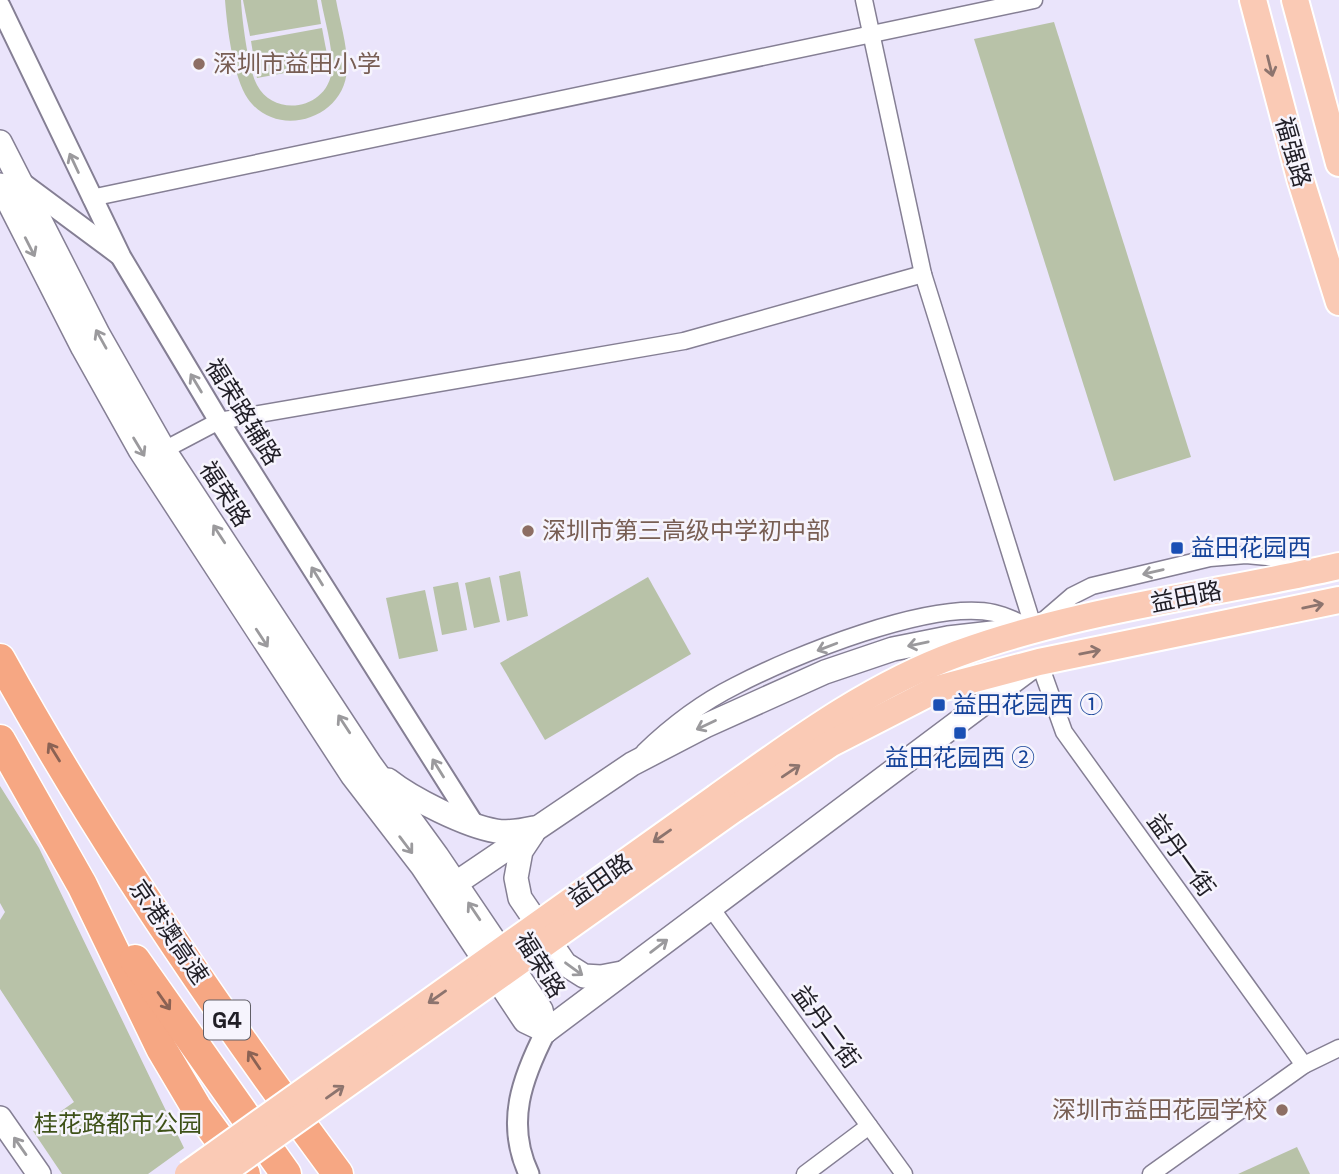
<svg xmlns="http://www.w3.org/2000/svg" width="1339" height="1174" font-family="'Space Grotesk','Noto Sans SC',sans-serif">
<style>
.green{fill:#b8c2a8}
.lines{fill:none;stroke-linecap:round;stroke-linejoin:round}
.minor-casing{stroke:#857f94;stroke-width:19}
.tertiary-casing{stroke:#857f94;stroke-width:23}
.secondary-casing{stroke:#857f94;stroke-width:26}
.primary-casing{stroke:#fff;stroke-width:30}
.motorway-casing{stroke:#fff;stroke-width:33}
.minor{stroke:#fff;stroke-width:16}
.tertiary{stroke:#fff;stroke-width:19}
.secondary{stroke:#fff;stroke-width:23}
.primary{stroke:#facab5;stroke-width:26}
.motorway{stroke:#f6a783;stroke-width:30}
.primary-bridge-casing{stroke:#fff;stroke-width:30;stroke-linecap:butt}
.primary-bridge{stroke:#facab5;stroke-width:26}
.oneway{stroke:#8d746e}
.oneway2{stroke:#9b9a9d}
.oneway3{stroke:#8b6254}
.education-dot{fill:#8d6e63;stroke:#f6f4fd;stroke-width:2.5}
.transit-dot{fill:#1a4fb4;stroke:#f6f4fd;stroke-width:2.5}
.labels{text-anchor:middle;stroke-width:5;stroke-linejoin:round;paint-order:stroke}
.shield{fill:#f6f4fd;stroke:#605e66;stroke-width:2}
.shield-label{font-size:23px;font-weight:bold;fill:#201e26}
.education-label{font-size:24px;fill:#785e54;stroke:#f6f4fd;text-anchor:start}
.street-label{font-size:24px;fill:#201e26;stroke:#f6f4fd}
.transit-label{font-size:24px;fill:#164399;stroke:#f6f4fd;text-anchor:start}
.park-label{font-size:24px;fill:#3e5118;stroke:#f6f4fd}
</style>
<rect width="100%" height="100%" fill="#eae4fb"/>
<!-- green -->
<g class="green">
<path d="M225,0H241C242,20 248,68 257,85C275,119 329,109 332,69C333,47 325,22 321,0H336C340,22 348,47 347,69C345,119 277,140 248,99C233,77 227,27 225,0Z"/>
<path d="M243,0H317L321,24L250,36Z"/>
<path d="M1054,22L1191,457L1114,481L974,39Z"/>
<path d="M322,28L329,65L257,78L251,41Z"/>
<path d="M520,571L528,616L507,621L499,576Z"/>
<path d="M490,577L500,622L474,628L465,583Z"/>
<path d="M648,577L691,654L545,740L500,663Z"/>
<path d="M458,582L467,630L442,635L433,587Z"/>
<path d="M425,590L438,651L399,659L386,598Z"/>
<path d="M0,786L39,848L184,1148L148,1174H62L33,1131L74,1102L0,989V920L5,912L0,903Z"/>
<path d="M1297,1147L1310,1174H1238Z"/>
</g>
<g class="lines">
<defs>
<g id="minor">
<path d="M864,0L923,274L1034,629"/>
<path d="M91,198L1034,0"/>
<path d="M164,450L219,421L684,341L923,274"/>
<path d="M1036,627L1072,596L1092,586L1210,558L1246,555L1278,558L1309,569"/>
<path d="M1039,662L1064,732L1304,1065"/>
<path d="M644,752C671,726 701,703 735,686C792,656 932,599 994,613C1008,616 1022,624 1034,629"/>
<path d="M711,908L904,1174"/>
<path d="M805,1174L869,1126"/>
<path d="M1151,1174L1304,1065L1339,1048"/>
</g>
<g id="tertiary">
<path d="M0,6L121,257L219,421L475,826"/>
<path d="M21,182L118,254"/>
<path d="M529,1174C505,1123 522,1078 546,1031"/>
</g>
<g id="secondary">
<path d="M0,142L98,334L164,450L370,764L437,856L541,1010L546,1031"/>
<path d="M0,185L83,348L140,450L352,775L422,866L525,1021L546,1031"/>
<path d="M388,780C412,799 466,826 496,831C509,833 521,831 534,828"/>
<path d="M533,833L521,851L516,878L520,898L565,964L584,976L601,977L622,973"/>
<path d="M443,892L632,764L705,726L825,672L893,649L948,638L1001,632"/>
<path d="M546,1031L1036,664"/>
<path d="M0,1118L39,1174"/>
</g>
<g id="primary">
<path d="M1253,0L1300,178L1339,302"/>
<path d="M1295,0L1339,163"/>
<path d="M717,797C793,743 869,686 957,654C1080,609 1212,595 1339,566"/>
<path d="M734,809L830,744L937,689L1039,662L1339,600"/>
</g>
<g id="motorway">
<path d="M0,659C99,838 216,1010 338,1174"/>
<path d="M0,740L82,885L161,1048L196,1107L245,1174"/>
<path d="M135,960L286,1174"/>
</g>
</defs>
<!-- minor casing -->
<use href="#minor" class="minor-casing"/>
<!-- tertiary casing -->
<use href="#tertiary" class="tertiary-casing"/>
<!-- secondary casing -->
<use href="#secondary" class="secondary-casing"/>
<!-- primary casing -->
<use href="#primary" class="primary-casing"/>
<!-- motorway casing -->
<use href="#motorway" class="motorway-casing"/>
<!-- minor -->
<use href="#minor" class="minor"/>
<!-- tertiary -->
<use href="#tertiary" class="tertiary"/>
<!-- secondary -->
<use href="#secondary" class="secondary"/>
<!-- primary -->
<use href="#primary" class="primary"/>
<!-- motorway -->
<use href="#motorway" class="motorway"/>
<defs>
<g id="primary-bridge">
<path d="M188,1174L717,797"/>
<path d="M220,1174L734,809"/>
</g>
</defs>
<!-- primary-bridge casing -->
<use href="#primary-bridge" class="primary-bridge-casing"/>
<!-- primary-bridge -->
<use href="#primary-bridge" class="primary-bridge"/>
</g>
<!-- one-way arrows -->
<defs><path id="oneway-shaft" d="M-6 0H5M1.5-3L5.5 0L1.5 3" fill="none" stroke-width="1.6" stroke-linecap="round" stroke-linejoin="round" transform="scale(1.75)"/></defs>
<g class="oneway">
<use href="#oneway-shaft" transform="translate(1270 66) rotate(76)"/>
<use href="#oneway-shaft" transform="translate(1313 606) rotate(-12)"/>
<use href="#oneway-shaft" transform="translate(1090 652) rotate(-11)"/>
<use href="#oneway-shaft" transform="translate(791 771) rotate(-34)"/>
<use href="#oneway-shaft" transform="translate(662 836) rotate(145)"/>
<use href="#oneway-shaft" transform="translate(437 997) rotate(145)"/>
<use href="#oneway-shaft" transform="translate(335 1092) rotate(-35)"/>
</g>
<g class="oneway2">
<use href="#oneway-shaft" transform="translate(74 163) rotate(-115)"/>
<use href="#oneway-shaft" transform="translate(30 247) rotate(63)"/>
<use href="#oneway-shaft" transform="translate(101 339) rotate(-119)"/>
<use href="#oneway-shaft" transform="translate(196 383) rotate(-121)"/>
<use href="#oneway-shaft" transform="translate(139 447) rotate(59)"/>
<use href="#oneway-shaft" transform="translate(219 534) rotate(-123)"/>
<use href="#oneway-shaft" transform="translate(1153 572) rotate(167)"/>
<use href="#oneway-shaft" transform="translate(317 576) rotate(-122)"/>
<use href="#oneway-shaft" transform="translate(262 638) rotate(57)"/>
<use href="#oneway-shaft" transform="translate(918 644) rotate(168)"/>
<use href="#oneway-shaft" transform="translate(827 647) rotate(159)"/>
<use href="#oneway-shaft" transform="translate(344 724) rotate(-123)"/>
<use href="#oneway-shaft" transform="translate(706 725) rotate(155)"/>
<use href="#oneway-shaft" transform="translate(438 768) rotate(-122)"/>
<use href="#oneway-shaft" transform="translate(406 845) rotate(53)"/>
<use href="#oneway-shaft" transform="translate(474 911) rotate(-124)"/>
<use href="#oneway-shaft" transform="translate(659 946) rotate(-37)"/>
<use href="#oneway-shaft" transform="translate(574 969) rotate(36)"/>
<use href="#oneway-shaft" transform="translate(20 1146) rotate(-125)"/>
</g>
<g class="oneway3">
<use href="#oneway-shaft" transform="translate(54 752) rotate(-122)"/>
<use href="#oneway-shaft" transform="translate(164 1001) rotate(55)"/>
<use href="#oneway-shaft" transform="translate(254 1060) rotate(-124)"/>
</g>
<!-- markers -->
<g class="education-dot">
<circle cx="199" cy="64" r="7"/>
<circle cx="528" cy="531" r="7"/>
<circle cx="1282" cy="1110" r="7"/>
</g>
<g class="transit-dot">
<rect x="1170" y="541" width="14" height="14" rx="3.5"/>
<rect x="932" y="698" width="14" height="14" rx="3.5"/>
<rect x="953" y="726" width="14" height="14" rx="3.5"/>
</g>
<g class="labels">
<!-- shield labels -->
<rect class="shield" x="204" y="1000.5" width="46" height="39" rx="5"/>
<g class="shield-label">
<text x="227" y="1028">G4</text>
</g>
<!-- education labels -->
<g class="education-label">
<text x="213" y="72">深圳市益田小学</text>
<text x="542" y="539">深圳市第三高级中学初中部</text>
<text x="1268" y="1118" text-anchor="end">深圳市益田花园学校</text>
</g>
<!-- street labels -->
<g class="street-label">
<text transform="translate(1293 152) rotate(74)" y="8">福强路</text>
<text transform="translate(243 412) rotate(58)" y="8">福荣路辅路</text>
<text transform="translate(225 494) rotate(57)" y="8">福荣路</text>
<text transform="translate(1186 597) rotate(-11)" y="8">益田路</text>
<text transform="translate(1181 855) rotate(54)" y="8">益丹一街</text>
<text transform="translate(600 880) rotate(-35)" y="8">益田路</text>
<text transform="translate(169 932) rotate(56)" y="8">京港澳高速</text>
<text transform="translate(540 965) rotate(58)" y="8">福荣路</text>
<text transform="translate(826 1027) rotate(54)" y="8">益丹二街</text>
</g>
<!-- transit labels -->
<g class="transit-label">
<text x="1191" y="556">益田花园西</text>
<text x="953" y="713">益田花园西 ①</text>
<text x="960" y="766" text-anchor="middle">益田花园西 ②</text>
</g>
<!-- park labels -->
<g class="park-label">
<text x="118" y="1132">桂花路都市公园</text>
</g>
</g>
</svg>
